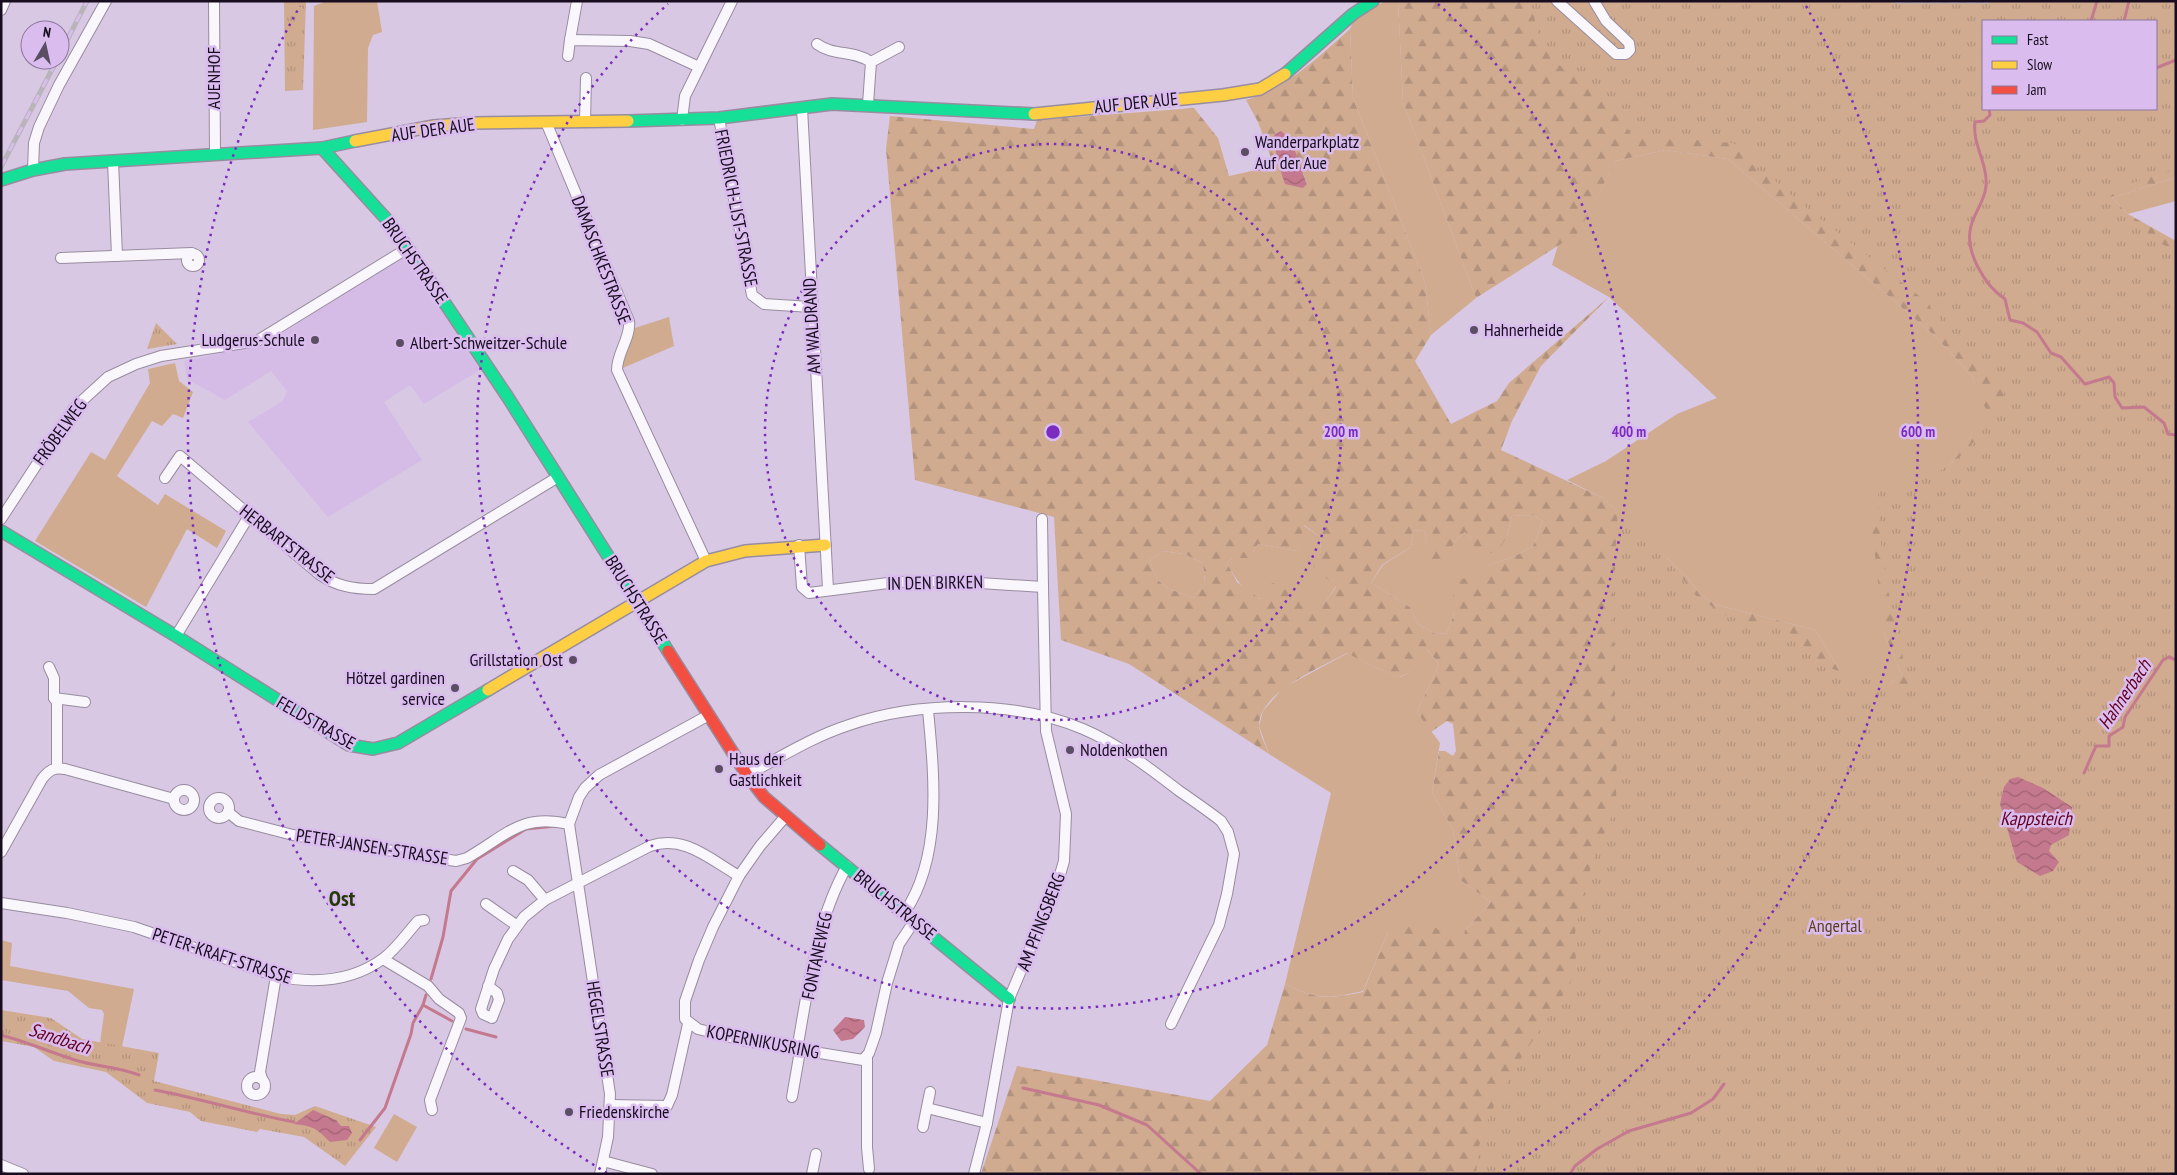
<svg xmlns="http://www.w3.org/2000/svg" width="2177" height="1175" font-family="'PT Sans Narrow',sans-serif">
<style>
.built{fill:#d5bce6}
.grass{fill:#d0ab90}
.forest{fill:url(#forest-firs);fill-rule:evenodd}
.park{fill:url(#park-tufts);fill-rule:evenodd}
.water{fill:url(#water-waves)}
.lines{fill:none;stroke-linecap:round;stroke-linejoin:round}
.stream{stroke:#c5798e;stroke-width:3}
.street-casing{stroke:#988ca0;stroke-width:12}
.fast-casing{stroke:#988ca0;stroke-width:14}
.slow-casing{stroke:#988ca0;stroke-width:14}
.jam-casing{stroke:#988ca0;stroke-width:14}
.street{stroke:#f9f7fb;stroke-width:10}
.fast{stroke:#16e098;stroke-width:11}
.slow{stroke:#ffcf43;stroke-width:11}
.jam{stroke:#f24e42;stroke-width:11}
.rail-casing{stroke:#b8b4ba;stroke-width:5}
.rail{stroke:#dabdee;stroke-width:3;stroke-dasharray:9;stroke-linecap:butt}
.ring{fill:none;stroke:#7b2cbf;stroke-width:2.5;stroke-dasharray:2.5 5}
.poi-dot{fill:#5b4e63;stroke:#dabdee;stroke-width:2}
.labels{text-anchor:middle;stroke-width:5;stroke-linejoin:round;paint-order:stroke}
.street-label{font-size:18px;fill:#170d1e;stroke:#dabdee}
.poi-label{font-size:18px;fill:#170d1e;stroke:#dabdee;text-anchor:start}
.park-label{font-size:18px;fill:#5b401b;stroke:#dabdee}
.water-label{font-size:19px;font-style:italic;fill:#630020;stroke:#dabdee}
.district-label{font-size:22px;font-weight:bold;fill:#243b08;stroke:#dabdee}
.centre{fill:#7b2cbf;stroke:#dabdee;stroke-width:2.5}
.ring-label{font-size:15px;text-anchor:middle;font-weight:bold;fill:#7b2cbf;stroke:#dabdee;stroke-width:5;stroke-linejoin:round;paint-order:stroke}
</style>
<defs>
<pattern id="forest-firs" width="22" height="20" patternUnits="userSpaceOnUse" patternTransform="scale(1.25)"><rect width="22" height="20" fill="#d0ab90"/><path d="M5 1l3.5 6h-7zM16 11l3.5 6h-7z" fill="#b2927c"/></pattern>
<pattern id="park-tufts" width="24" height="20" patternUnits="userSpaceOnUse" patternTransform="scale(1.25)"><rect width="24" height="20" fill="#d0ab90"/><path d="M3 7l-1-3M5 7V3M7 7l1-3M15 17l-1-3M17 17v-4M19 17l1-3" fill="none" stroke="#b2927c"/></pattern>
<pattern id="water-waves" width="16" height="10" patternUnits="userSpaceOnUse" patternTransform="scale(1.25)"><rect width="16" height="10" fill="#c5798e"/><path d="M0 5q4-4 8 0t8 0" fill="none" stroke="#9f6273"/></pattern>
</defs>
<rect width="100%" height="100%" fill="#d8c8e3"/>
<!-- built -->
<path class="built" d="M405,255L480,370L424,404L410,385L384,402L422,460L328,517L248,422L283,401L287,391L271,371L225,400L187,379L184,361L267,343Z"/>
<!-- grass -->
<g class="grass">
<path d="M327,1H377L382,32L373,35L368,48L367,122L313,130L314,6Z"/>
<path d="M1385,1H1398L1403,102L1476,298L1431,335L1425,282L1353,98L1350,29L1355,18Z"/>
<path d="M1665,150L1728,159L1935,336L1972,376L1987,410L1958,455L1941,474L1884,633L1902,675L1868,699L1846,680L1815,630L1717,605L1700,595L1689,579L1603,498L1567,480L1606,461L1677,414L1717,398L1609,297L1552,265L1558,245L1578,232L1616,161Z"/>
<path d="M2176,177V201L2128,214L2112,198Z"/>
<path d="M669,317L674,346L623,368V360L635,328Z"/>
<path d="M175,363L179,381L193,392L183,418L173,414L162,426L152,421L117,476L158,505L165,494L226,531L217,548L187,529L146,607L35,541L91,452L105,460L150,383L148,369Z"/>
<path d="M1532,515L1543,521L1533,546L1515,556L1489,565L1455,611L1447,633L1435,634L1418,624L1410,607L1371,583L1383,565L1411,547L1413,531L1424,530L1428,543L1454,542L1465,532L1472,539L1507,536L1512,516Z"/>
<path d="M1303,525L1320,537L1321,550L1314,566L1336,586L1327,600L1312,612C1295,602 1279,604 1262,599C1245,594 1234,577 1227,563L1232,558H1254L1253,552L1258,544L1297,551Z"/>
<path d="M1162,551L1184,554L1203,563L1205,584L1193,598C1167,587 1157,589 1150,560Z"/>
<path d="M1426,648L1439,664L1417,712L1440,743L1432,792L1453,830L1460,880L1491,902L1465,930L1463,945L1388,932L1363,991C1328,999 1319,1000 1285,984L1331,793L1269,754L1259,726L1263,711L1283,688L1348,653L1372,666L1400,677L1408,673Z"/>
<path d="M1,940L12,943L10,966L134,989L122,1047L100,1043L104,1014L102,1010L89,1008L68,991L1,980Z"/>
<path d="M394,1114L417,1127L397,1162L374,1148Z"/>
</g>
<!-- forest -->
<path class="forest" d="M1398,1H1552L1619,48L2176,1V177L2112,198L2128,214L2176,241V1174H981L1017,1066L1210,1101L1267,1045L1285,984C1319,1000 1328,999 1363,992L1388,932L1426,922L1462,944L1465,930L1491,902L1460,880L1453,830L1432,792L1439,751H1445L1453,756L1456,751L1453,724L1447,721L1431,732L1417,712L1439,664L1427,649L1408,673L1399,677L1372,666L1347,653C1322,667 1261,691 1259,724C1259,733 1266,746 1269,754L1129,664L1061,640L1054,517L915,480L886,149L890,116L1034,129L1037,120L1194,108L1218,138L1229,176L1274,166L1258,122L1246,100C1289,87 1317,58 1350,29L1353,98L1425,282L1431,335L1415,361L1451,424L1497,401L1509,383L1609,297L1541,366L1512,421L1501,450L1603,498L1689,579L1700,595L1717,605L1815,630L1846,680L1868,699L1902,675L1884,633L1870,513L1941,474L1958,455L1986,410L1972,376L1935,336L1728,159L1665,150L1616,161L1578,233L1476,298L1403,102ZM1983,21H2156V109H1983ZM1281,131L1294,150L1307,184L1277,160L1274,135ZM1532,515L1543,521L1533,546L1515,556L1489,565L1478,578L1458,579L1450,606L1455,611L1447,633L1435,634L1418,624L1410,607L1371,583L1382,565L1411,547L1413,531L1424,530L1428,543L1425,558L1445,561L1454,542L1465,532L1472,539L1477,554L1498,552L1507,536L1512,516ZM1304,525L1320,537L1321,550L1313,566L1336,587L1327,600L1312,611L1300,605L1298,589L1272,583L1260,599L1237,582L1227,563L1232,558H1255L1253,552L1258,544L1297,551ZM1162,551L1184,554L1203,563L1205,584L1193,598C1167,587 1157,589 1150,560Z"/>
<!-- park -->
<g class="park">
<path d="M284,1H306L303,90L285,91Z"/>
<path d="M1527,1H2176V168L2127,185L2107,198L2161,244L2176,250V1174H1476L1479,1146L1491,1112L1516,1066L1570,984L1576,965L1575,933L1582,897L1595,854L1616,807L1617,736L1614,710L1615,666L1612,617L1618,504L1645,531L1697,597L1727,616L1788,631L1825,667L1910,690L1888,590L1880,537L1878,491C1949,479 1974,452 2006,390L1979,358L1956,337L1923,299L1799,202L1769,175L1757,170L1752,164L1751,154L1746,148L1731,143L1685,139H1634L1611,103L1551,59L1537,30L1533,11ZM1983,21H2156V109H1983Z"/>
<path d="M156,323L177,344L147,349Z"/>
<path d="M1,1010L51,1018L82,1039L159,1053L154,1081L281,1114L295,1115L315,1106L376,1127L345,1166L304,1137L260,1129L257,1132L201,1121L190,1112L147,1103L106,1072L54,1061L34,1047L1,1041Z"/>
</g>
<!-- water -->
<g class="water">
<path d="M1281,131C1295,140 1300,168 1307,184L1303,188L1285,184L1277,160L1274,135Z"/>
<path d="M2018,777L2043,788L2072,807L2069,835L2051,845L2049,851L2059,862L2053,871L2040,876L2017,862L2000,804L2004,787L2010,779Z"/>
<path d="M845,1017L864,1020L865,1027L853,1039L841,1041L833,1030Z"/>
<path d="M313,1110L336,1120L341,1126H349L352,1133L347,1140L330,1142C316,1128 313,1126 294,1124Z"/>
</g>
<g class="lines">
<!-- stream -->
<g class="stream">
<path d="M2091,21L2097,1"/>
<path d="M2124,21L2129,1"/>
<path d="M2156,68L2176,60"/>
<path d="M1983,96V102"/>
<path d="M1989,109L1990,115L1984,121L1975,122C1972,144 1988,164 1986,186C1985,201 1974,213 1971,226C1964,251 1985,286 2005,299L2010,320L2023,323L2037,332L2051,353L2061,357L2085,384L2109,377L2114,383L2115,397L2122,408L2144,407L2164,423L2168,434L2176,435"/>
<path d="M2084,773L2096,746H2109V736L2123,727L2125,717L2163,660L2169,657L2176,660"/>
<path d="M431,979L443,937L451,891L477,859L526,829L556,826"/>
<path d="M423,1005L426,995"/>
<path d="M466,1029L496,1037"/>
<path d="M1,1035C27,1042 50,1052 75,1060C97,1067 116,1066 139,1075"/>
<path d="M1023,1088L1099,1105L1147,1125L1201,1174"/>
<path d="M155,1090C202,1099 247,1113 294,1122"/>
<path d="M360,1140L385,1108L411,1034L413,1023L423,1005L452,1021"/>
<path d="M1570,1174L1575,1166L1597,1149L1629,1131L1691,1113L1713,1099L1724,1084"/>
</g>
<defs>
<g id="street">
<path d="M214,1L215,155"/>
<path d="M1557,1L1616,54H1626L1630,50L1629,43L1606,21L1594,1"/>
<path d="M1,10L5,1"/>
<path d="M570,40L577,1"/>
<path d="M817,44C833,56 854,50 871,62"/>
<path d="M568,56L570,40L630,41L649,44L699,67"/>
<path d="M868,104L871,62L899,47"/>
<path d="M802,108L828,589"/>
<path d="M719,118L752,295L764,304L811,307"/>
<path d="M682,120L685,96L732,1"/>
<path d="M546,122L629,321C631,338 617,352 617,370L706,561"/>
<path d="M585,122L586,78"/>
<path d="M113,161L117,256"/>
<path d="M33,170L34,143L39,127L59,85L106,1"/>
<circle cx="193" cy="260" r="6"/>
<path d="M61,258L192,253"/>
<path d="M165,478L180,456L319,574C336,586 353,589 374,589L558,477"/>
<path d="M1,519L73,409L108,377L136,364L161,356L257,341L408,248"/>
<path d="M1042,519L1043,587"/>
<path d="M799,545L802,587L809,593L896,582L949,581L1043,587L1046,731L1066,814L1064,861L1057,885L1009,999L987,1123L974,1174"/>
<path d="M176,636L249,516"/>
<path d="M49,667L54,678V698L57,702V768"/>
<path d="M54,698L85,702"/>
<path d="M747,775C781,757 812,737 849,725C919,701 1014,700 1083,729C1118,744 1148,767 1178,790C1192,800 1207,810 1221,821L1228,832L1234,854L1227,894L1219,925L1171,1024"/>
<circle cx="184" cy="800" r="10"/>
<circle cx="219" cy="808" r="10"/>
<path d="M228,812L239,821L293,835L456,861L467,858C507,835 521,813 569,824"/>
<path d="M785,817L760,846L739,876L713,927L699,960L685,1001V1019L698,1029L746,1041L863,1060L869,1053L876,1033L887,983L899,944L915,920"/>
<path d="M1,852L42,779C49,770 54,767 65,769L174,799"/>
<path d="M513,871L528,880L545,900"/>
<path d="M1,903L67,913L134,927L276,976C314,984 352,982 384,958C397,948 407,933 418,921L424,920"/>
<path d="M486,904L516,925"/>
<path d="M905,912C943,855 934,774 928,710"/>
<path d="M383,959L428,986L439,999L459,1013L461,1018L430,1100L432,1110"/>
<path d="M488,986L497,993L499,1000L492,1018L483,1014L481,1009L494,969L508,939L524,917L545,900L650,846C684,834 711,860 739,876"/>
<path d="M797,1050C808,988 816,921 847,866"/>
<path d="M867,1057V1147L869,1169"/>
<circle cx="256" cy="1086" r="9"/>
<path d="M262,1079L260,1072L276,976"/>
<path d="M792,1097L800,1051"/>
<path d="M610,1105L667,1106L672,1095L688,1024"/>
<path d="M927,1108L987,1123"/>
<path d="M923,1127L930,1092"/>
<path d="M603,1161L652,1174"/>
<path d="M1,1165L23,1174"/>
<path d="M600,1174L608,1137L610,1094L569,824L579,797L585,788L599,775L709,715"/>
<path d="M812,1174L816,1154"/>
</g>
<g id="fast">
<path d="M1285,74L1353,14L1373,1"/>
<path d="M628,121L719,118L832,104L1034,114"/>
<path d="M322,148L388,221L408,248L507,396L668,651"/>
<path d="M1,180L33,170L65,164L322,148L355,141"/>
<path d="M1,531L176,636L349,745L373,749L398,743L488,690"/>
<path d="M820,845L1009,999"/>
</g>
<g id="slow">
<path d="M1034,114L1223,95L1260,89L1285,74"/>
<path d="M355,141L434,126L473,123L628,121"/>
<path d="M488,690L706,561L745,551L825,545"/>
</g>
<path id="jam" d="M668,651L747,775L764,797L820,845"/>
</defs>
<!-- street casing -->
<use href="#street" class="street-casing"/>
<!-- fast casing -->
<use href="#fast" class="fast-casing"/>
<!-- slow casing -->
<use href="#slow" class="slow-casing"/>
<!-- jam casing -->
<use href="#jam" class="jam-casing"/>
<!-- street -->
<use href="#street" class="street"/>
<!-- fast -->
<use href="#fast" class="fast"/>
<!-- slow -->
<use href="#slow" class="slow"/>
<!-- jam -->
<use href="#jam" class="jam"/>
<defs>
<g id="rail">
<path d="M1895,1H1988"/>
<path d="M60,54L87,1"/>
<path d="M1,167L57,60"/>
</g>
</defs>
<!-- rail casing -->
<use href="#rail" class="rail-casing"/>
<!-- rail -->
<use href="#rail" class="rail"/>
</g>
<!-- distance rings -->
<g class="ring">
<circle cx="1053" cy="432" r="288"/>
<path d="M1438 4A576 576 0 1 1 668 4"/>
<path d="M607 1173A865 865 0 0 1 300 6M1806 6A865 865 0 0 1 1499 1173"/>
</g>
<!-- markers -->
<g class="poi-dot">
<circle cx="1245" cy="152" r="5"/>
<circle cx="1474" cy="330" r="5"/>
<circle cx="315" cy="340" r="5"/>
<circle cx="400" cy="343" r="5"/>
<circle cx="573" cy="660" r="5"/>
<circle cx="455" cy="688" r="5"/>
<circle cx="1070" cy="750" r="5"/>
<circle cx="719" cy="769" r="5"/>
<circle cx="569" cy="1112" r="5"/>
</g>
<g class="labels">
<!-- street labels -->
<g class="street-label">
<text transform="translate(214 78) rotate(-90)" y="6">AUENHOF</text>
<text transform="translate(1136 103) rotate(-6)" y="6">AUF DER AUE</text>
<text transform="translate(433 130) rotate(-8)" y="6">AUF DER AUE</text>
<text transform="translate(736 208) rotate(79)" y="6">FRIEDRICH-LIST-STRASSE</text>
<text transform="translate(601 260) rotate(69)" y="6">DAMASCHKESTRASSE</text>
<text transform="translate(415 261) rotate(55)" y="6">BRUCHSTRASSE</text>
<text transform="translate(812 326) rotate(-93)" y="6">AM WALDRAND</text>
<text transform="translate(60 432) rotate(-54)" y="6">FRÖBELWEG</text>
<text transform="translate(287 544) rotate(38)" y="6">HERBARTSTRASSE</text>
<text transform="translate(935 583) rotate(-1)" y="6">IN DEN BIRKEN</text>
<text transform="translate(636 600) rotate(58)" y="6">BRUCHSTRASSE</text>
<text transform="translate(316 723) rotate(30)" y="6">FELDSTRASSE</text>
<text transform="translate(372 847) rotate(9)" y="6">PETER-JANSEN-STRASSE</text>
<text transform="translate(895 905) rotate(39)" y="6">BRUCHSTRASSE</text>
<text transform="translate(1041 922) rotate(-69)" y="6">AM PFINGSBERG</text>
<text transform="translate(222 956) rotate(18)" y="6">PETER-KRAFT-STRASSE</text>
<text transform="translate(817 956) rotate(-78)" y="6">FONTANEWEG</text>
<text transform="translate(600 1029) rotate(81)" y="6">HEGELSTRASSE</text>
<text transform="translate(763 1042) rotate(11)" y="6">KOPERNIKUSRING</text>
</g>
<!-- poi labels -->
<g class="poi-label">
<text x="1255" y="148">Wanderparkplatz<tspan x="1255" dy="21">Auf der Aue</tspan></text>
<text x="1484" y="336">Hahnerheide</text>
<text x="305" y="346" text-anchor="end">Ludgerus-Schule</text>
<text x="410" y="349">Albert-Schweitzer-Schule</text>
<text x="563" y="666" text-anchor="end">Grillstation Ost</text>
<text x="445" y="684" text-anchor="end">Hötzel gardinen<tspan x="445" dy="21">service</tspan></text>
<text x="1080" y="756">Noldenkothen</text>
<text x="729" y="765">Haus der<tspan x="729" dy="21">Gastlichkeit</tspan></text>
<text x="579" y="1118">Friedenskirche</text>
</g>
<!-- park labels -->
<g class="park-label">
<text x="1835" y="932">Angertal</text>
</g>
<!-- water labels -->
<g class="water-label">
<text transform="translate(2124 694) rotate(-56)" y="7">Hahnerbach</text>
<text x="2036" y="825">Kappsteich</text>
<text transform="translate(60 1038) rotate(18)" y="7">Sandbach</text>
</g>
<!-- district labels -->
<g class="district-label">
<text x="342" y="906">Ost</text>
</g>
</g>
<circle cx="1053" cy="432" r="8" class="centre"/>
<g class="ring-label">
<text x="1341" y="437">200 m</text>
<text x="1629" y="437">400 m</text>
<text x="1918" y="437">600 m</text>
</g>
<!-- border -->
<rect width="2177" height="1175" fill="none" stroke="#170d1e" stroke-width="5"/>
<!-- legend -->
<rect x="1982" y="20" width="175" height="90" fill="#dabdee" stroke="#8c779b"/>
<rect x="1992" y="36" width="25" height="8" fill="#16e098" stroke="#8c779b"/>
<text x="2027" y="45" font-size="15" fill="#170d1e">Fast</text>
<rect x="1992" y="61" width="25" height="8" fill="#ffcf43" stroke="#8c779b"/>
<text x="2027" y="70" font-size="15" fill="#170d1e">Slow</text>
<rect x="1992" y="86" width="25" height="8" fill="#f24e42" stroke="#8c779b"/>
<text x="2027" y="95" font-size="15" fill="#170d1e">Jam</text>
<!-- north arrow -->
<g transform="translate(45 45) rotate(9)"><circle r="24" fill="#dabdee" stroke="#8c779b"/>
<path d="M0-4L9 19L0 12L-9 19Z" fill="#5b4e63"/>
<text y="-8" font-size="14" font-weight="bold" text-anchor="middle" fill="#170d1e">N</text>
</g>
</svg>
